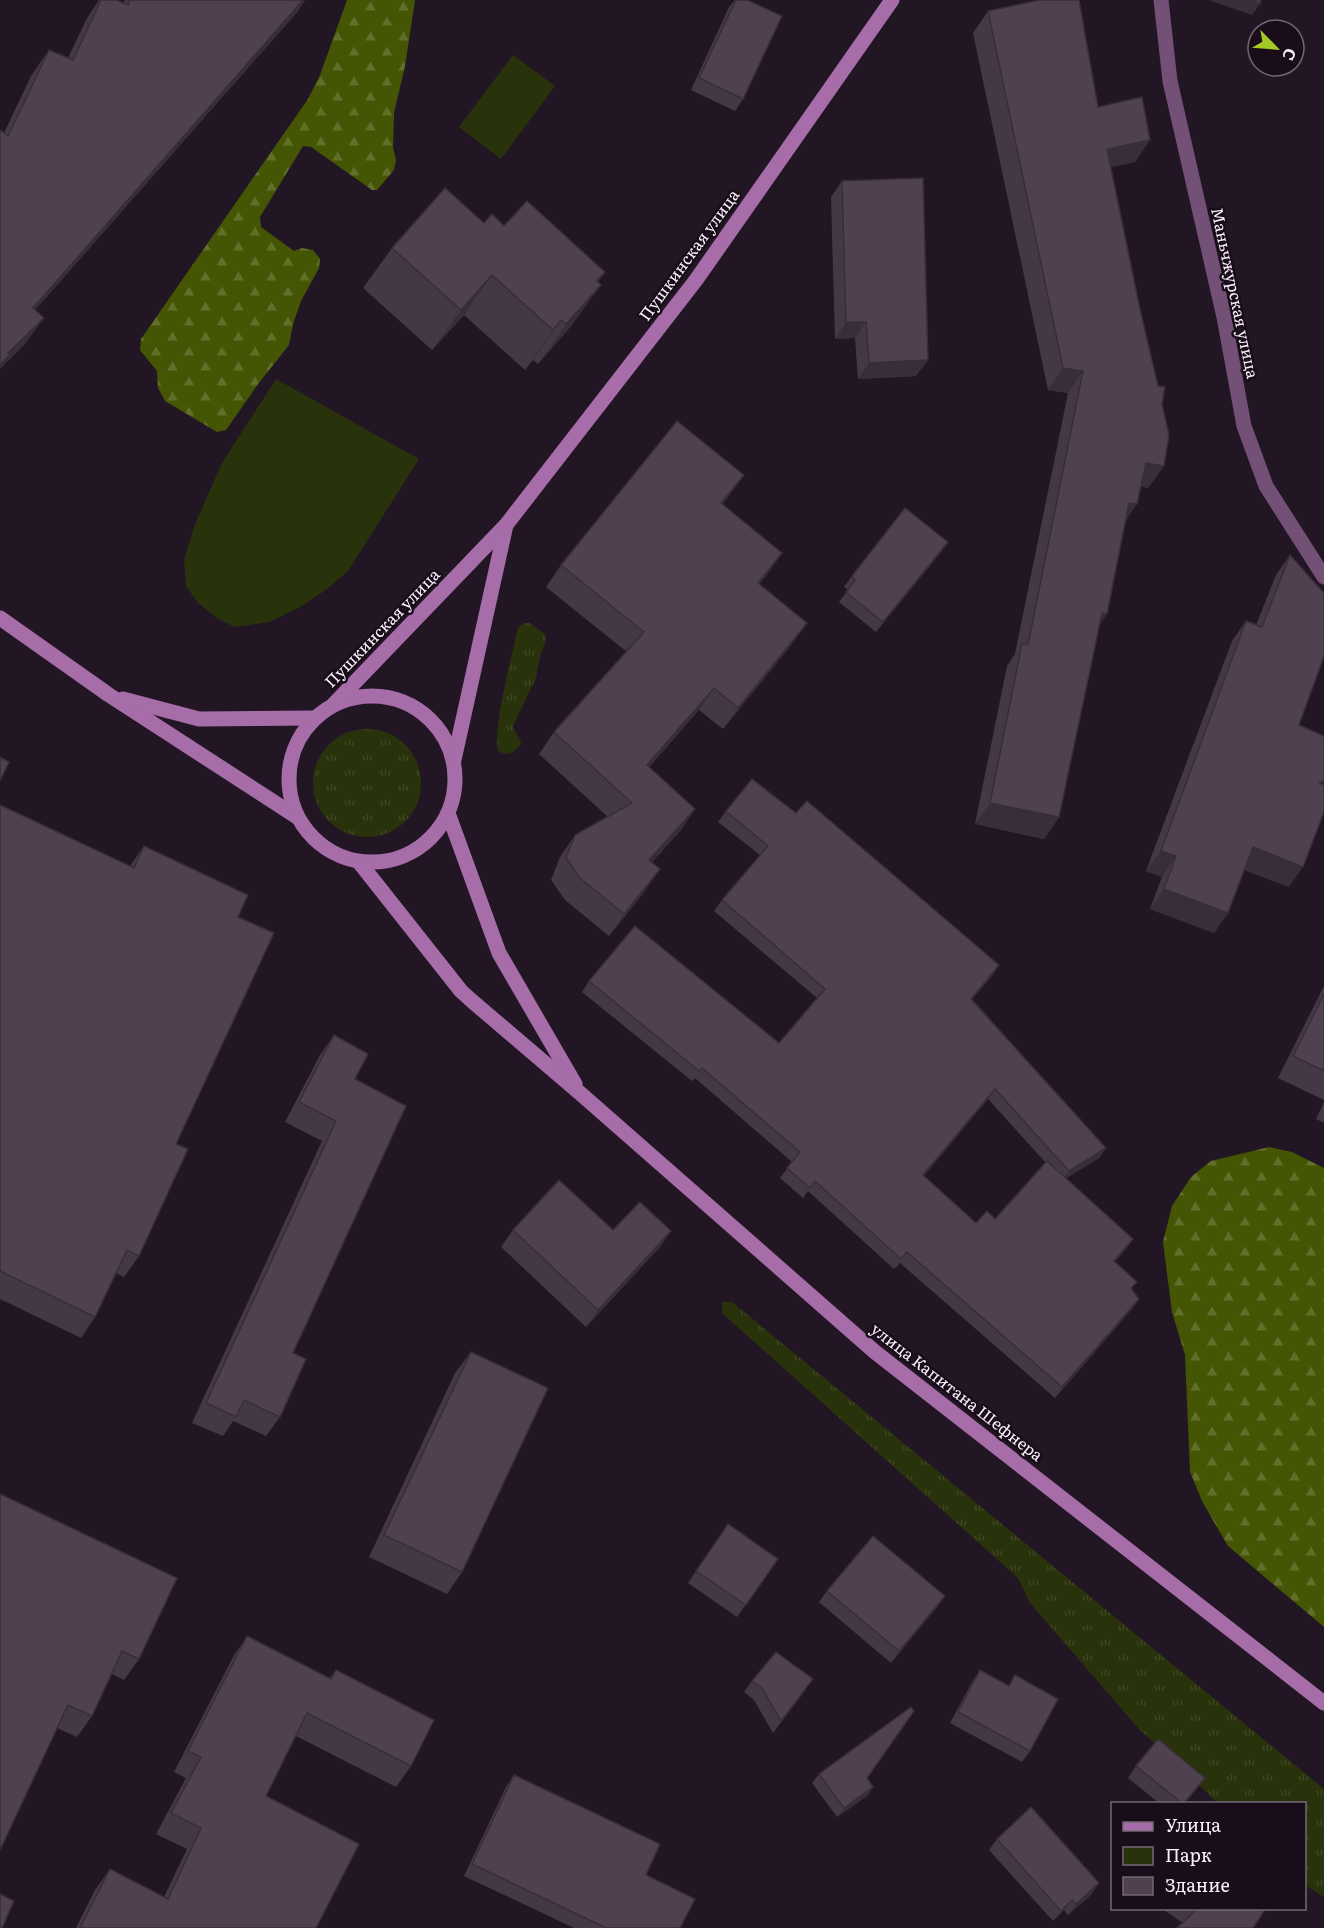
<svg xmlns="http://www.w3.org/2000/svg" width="1324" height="1928" font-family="Literata,serif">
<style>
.grass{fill:url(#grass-tufts)}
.forest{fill:url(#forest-firs)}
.park{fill:#29330b}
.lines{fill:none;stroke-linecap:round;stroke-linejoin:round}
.street{stroke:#735075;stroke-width:15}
.secondary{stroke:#a66da9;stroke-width:15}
.wall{fill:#453846;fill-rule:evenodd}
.shaded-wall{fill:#382e39}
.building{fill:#504151;stroke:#382e39;stroke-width:1.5}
.labels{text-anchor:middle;stroke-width:5;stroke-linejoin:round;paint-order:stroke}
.street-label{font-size:16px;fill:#fbf1fb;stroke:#1a0d1b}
</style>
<defs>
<pattern id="grass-tufts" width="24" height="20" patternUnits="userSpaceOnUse" patternTransform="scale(1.5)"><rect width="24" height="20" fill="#29330b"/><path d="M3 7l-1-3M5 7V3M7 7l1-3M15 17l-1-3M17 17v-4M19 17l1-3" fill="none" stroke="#3e4723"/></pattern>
<pattern id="forest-firs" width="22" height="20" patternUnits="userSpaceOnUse" patternTransform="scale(1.5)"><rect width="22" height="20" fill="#445604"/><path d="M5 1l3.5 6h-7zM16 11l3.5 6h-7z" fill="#606f2a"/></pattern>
</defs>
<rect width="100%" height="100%" fill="#231624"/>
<!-- grass -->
<g class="grass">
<path d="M524,623H529L545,634L546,640L540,656L536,678L513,726C515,734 520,737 521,744C515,752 506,758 498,750C493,724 512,656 518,628Z"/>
<circle cx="367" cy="783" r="54"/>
<path d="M722,1302H732L1324,1789V1897L1305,1885L1304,1804L1218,1803L1139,1729L1030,1603L1018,1578L722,1313Z"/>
</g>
<!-- forest -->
<g class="forest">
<path d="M347,0H415L405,66L394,113L393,147L396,160L394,170L377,190H372L311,147L303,146L260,217L261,227L294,251L302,248L313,250L320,259L319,268L301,301L293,324L289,345L258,384L226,430L217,432L165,401L158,388L157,371L140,350L141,339L308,99L320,75Z"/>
<path d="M1269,1147L1292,1152L1324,1168V1627L1228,1546L1203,1503L1190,1472L1185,1355L1172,1312L1163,1242L1172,1206L1191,1177L1211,1161Z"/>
</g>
<!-- park -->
<g class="park">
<path d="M513,55L555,86L501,159L459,127Z"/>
<path d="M276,379L419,459L348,571L327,589L302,606L269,622L235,627L217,618L198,603L186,586L184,560L195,524L222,463Z"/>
</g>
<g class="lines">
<!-- street -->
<path class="street" d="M1161,0L1170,81L1224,317L1244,426L1266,486L1324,577"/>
<!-- secondary -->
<g class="secondary">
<path d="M0,618L109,695L297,817"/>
<circle cx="372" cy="779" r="83"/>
<path d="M123,699L199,719L314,718"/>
<path d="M334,704L506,525L696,280L892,0"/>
<path d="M454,760L506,525"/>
<path d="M448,813L499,953L575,1084"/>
<path d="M359,862L461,991L472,1001L581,1094L875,1352L1324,1703"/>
</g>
</g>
<!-- wall -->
<g class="wall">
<path d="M99,0H116L123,3L125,0H305L298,11L35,310L26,343L4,133L31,76L49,50L68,58L86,20Z"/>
<path d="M735,0H747L743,99L735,111L691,90L729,7Z"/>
<path d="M988,11L1098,107L1135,162L1111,167L1140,309L1162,404L1164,466L1148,488L1141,486L1126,521L1100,624L1059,817L1044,839L975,824L1007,666L1015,654L1068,393L1048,390L973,33Z"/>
<path d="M842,181L916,376L858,379L855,338L835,339L831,197Z"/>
<path d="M504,226L598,282L572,325L538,364L533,360L525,370L464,315L432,350L363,288L392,248Z"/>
<path d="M729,496L722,504L782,553L759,584L792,644L723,729L699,710L649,767L695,809L680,831L652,862L645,891L609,936L565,900L551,880L560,857L575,835L608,817L539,754L554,732L627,652L546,587L561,565Z"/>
<path d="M948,542L941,552L876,632L839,602L848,590L844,587L852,576Z"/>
<path d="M1290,555L1299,725L1289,887L1244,870L1214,933L1150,909L1162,877L1146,871L1232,641L1246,621L1256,625L1276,575Z"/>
<path d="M0,805L130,866L144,846L238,917L176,1144L139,1256L124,1277L116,1273L95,1317L81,1338L0,1299Z"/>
<path d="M726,811L796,813L999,965L992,976L972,999L1106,1148L1099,1158L1066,1178L1133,1239L1126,1249L1115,1262L1139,1299L1132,1309L1055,1398L900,1263L894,1269L808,1191L803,1198L780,1178L792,1162L695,1078L692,1081L582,992L589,981L779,1043L817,998L714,911L722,900L760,855L718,822ZM988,1099L1046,1163L995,1219L976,1223L924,1176Z"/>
<path d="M1324,986V1100L1278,1078Z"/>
<path d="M334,1035L355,1079L293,1353L280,1417L266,1436L233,1421L223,1436L192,1423L322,1141L285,1122L320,1055Z"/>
<path d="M1324,1102V1123L1316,1119Z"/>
<path d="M513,1230H613L671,1231L659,1248L586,1327L501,1247Z"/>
<path d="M471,1352L462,1572L447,1594L369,1557L455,1373Z"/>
<path d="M0,1494L139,1659L124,1680L112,1674L92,1716L77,1737L57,1728Z"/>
<path d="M728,1524L778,1559L737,1617L688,1583Z"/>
<path d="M827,1591L945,1596L937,1607L891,1663L819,1602Z"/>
<path d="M247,1636L329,1679L336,1670L411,1766L396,1787L296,1736L266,1796L316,1928H76L95,1890L110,1869L164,1897L187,1849L156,1834L186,1778L174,1772L233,1657Z"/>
<path d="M980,1670L1008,1686L1015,1675L1030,1751L1022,1762L950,1723L972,1682Z"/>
<path d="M752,1681L805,1691L773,1733L754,1700L744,1692Z"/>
<path d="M1136,1766L1196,1790L1185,1803H1159L1128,1778Z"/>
<path d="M819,1774L867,1778L873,1787L867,1796L837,1817L812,1783Z"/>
<path d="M514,1775L646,1875L680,1928H574L464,1876L506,1787Z"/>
<path d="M997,1839L1092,1894L1068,1915L1064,1910L1053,1921L989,1850Z"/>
<path d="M1161,1908H1266L1183,1923Z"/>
</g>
<!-- shaded-wall -->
<g class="shaded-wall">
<path d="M303,0H305L298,11L15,333L33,308Z"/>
<path d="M1208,0H1250L1260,4L1252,15Z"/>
<path d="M1150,140L1135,162L1092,171L1107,149Z"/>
<path d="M605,272L576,313L601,285L572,325L538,364L597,281Z"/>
<path d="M492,275L464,315L432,350L461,310Z"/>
<path d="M44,318L26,343L0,369V365L8,353Z"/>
<path d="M561,320L533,360L525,370L553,330Z"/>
<path d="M846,322H866L855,338L835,339Z"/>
<path d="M928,360L916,376L858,379L869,363Z"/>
<path d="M1063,368L1083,371L1068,393L1048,390Z"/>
<path d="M1146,463L1164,466L1148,488L1130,484Z"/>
<path d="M744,475L729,496L706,525L721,503Z"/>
<path d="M1129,503L1137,504L1122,526Z"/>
<path d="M948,542L941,552L876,632L883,622Z"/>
<path d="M782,553L767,575L743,605L758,583Z"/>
<path d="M1102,613L1107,614L1092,636Z"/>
<path d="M807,623L792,644L723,729L738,708Z"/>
<path d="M714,688L699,710L632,787L647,765Z"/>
<path d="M990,803L1059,817L1044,839L975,824Z"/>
<path d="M695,809L680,831L634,882L649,860Z"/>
<path d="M1253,847L1303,867L1289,887L1238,867Z"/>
<path d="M1161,851L1176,856L1162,877L1146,871Z"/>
<path d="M660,869L645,891L609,936L624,914Z"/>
<path d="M1164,889L1228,913L1214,933L1150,909Z"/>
<path d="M999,965L992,976L964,1009L971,999Z"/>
<path d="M995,1089L988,1099L916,1185L923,1175Z"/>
<path d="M1106,1148L1099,1158L1062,1181L1069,1171Z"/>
<path d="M671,1231L659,1248L586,1327L598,1310Z"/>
<path d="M1133,1239L1126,1249L1106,1271L1114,1261Z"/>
<path d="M1139,1299L1132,1309L1055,1398L1062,1387Z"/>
<path d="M945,1596L937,1607L891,1663L899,1651Z"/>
<path d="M1205,1778L1196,1790L1185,1803H1184Z"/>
<path d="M873,1787L867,1796L837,1817L844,1808Z"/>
<path d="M1099,1883L1092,1894L1068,1915L1076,1904Z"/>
<path d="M1072,1900L1064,1910L1053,1921L1061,1911Z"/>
</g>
<!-- building -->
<g class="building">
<path d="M101,0H116L128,5L130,0H303L33,308L44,318L8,353L10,354L0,365V130L8,136L49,50L73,60Z"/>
<path d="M736,0H747L782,16L743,99L699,78Z"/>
<path d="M1040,0H1079L1098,107L1142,97L1150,140L1107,149L1140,309L1158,386L1165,387L1162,404L1169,435L1164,466L1146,463L1137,504L1129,503L1107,614L1102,613L1059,817L990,803L1022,644L1028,645L1083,371L1063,368L988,11Z"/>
<path d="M1250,0H1261L1260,4Z"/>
<path d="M923,178L928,360L869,363L866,322H846L842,181Z"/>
<path d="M445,188L484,223L492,214L504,226L527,201L605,272L597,281L601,285L566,324L561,320L553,330L492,275L461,310L392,248Z"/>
<path d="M677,421L744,475L721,503L782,553L758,583L807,623L738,708L714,688L647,765L695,809L649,860L660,869L624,914L580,878L566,858L575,835L632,803L554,732L644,632L561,565Z"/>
<path d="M905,508L948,542L883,622L846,592L855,580L852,576Z"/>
<path d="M1290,555L1324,593V656L1299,725L1324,736V782H1318L1324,785V812L1303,867L1253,847L1228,913L1164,889L1176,856L1161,851L1246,621L1262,627Z"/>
<path d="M0,757L9,762L0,781Z"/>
<path d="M752,779L796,813L807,801L999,965L971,999L1106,1148L1069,1171L995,1089L923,1175L976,1223L987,1211L995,1219L1047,1161L1133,1239L1114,1261L1137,1282L1131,1288L1139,1299L1062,1387L907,1252L901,1259L815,1181L810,1188L787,1168L800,1152L702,1068L699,1071L589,981L635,926L779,1043L825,989L722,900L768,846L726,811Z"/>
<path d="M0,805L134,868L144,846L248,895L238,917L274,933L176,1144L188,1149L139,1256L127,1250L95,1317L0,1271Z"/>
<path d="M1324,994V1071L1293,1056Z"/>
<path d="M334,1035L368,1054L355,1079L406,1106L293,1353L306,1359L280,1417L244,1400L236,1417L206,1403L336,1121L299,1102Z"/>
<path d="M559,1180L613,1230L640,1202L671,1231L598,1310L513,1230Z"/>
<path d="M471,1352L548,1388L462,1572L384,1535Z"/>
<path d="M0,1494L177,1578L139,1659L122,1651L92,1716L68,1705L0,1850Z"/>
<path d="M728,1524L778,1559L746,1605L696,1571Z"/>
<path d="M873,1536L945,1596L899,1651L827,1591Z"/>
<path d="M247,1636L331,1679L336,1670L434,1720L411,1766L307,1713L266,1796L359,1844L316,1928H80L110,1869L168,1899L201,1828L171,1813L201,1757L188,1751Z"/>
<path d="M776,1652L813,1679L781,1721L762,1688L752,1681Z"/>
<path d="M980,1670L1009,1686L1015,1675L1058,1699L1030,1751L958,1712Z"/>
<path d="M911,1707L914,1711L867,1778L873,1787L844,1808L819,1774Z"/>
<path d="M1158,1739L1205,1778L1184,1803H1182L1136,1766Z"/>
<path d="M514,1775L660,1844L646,1875L695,1899L680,1928H606L472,1864Z"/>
<path d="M1031,1807L1099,1883L1076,1904L1072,1900L1061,1911L997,1839Z"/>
<path d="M0,1894L14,1901L2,1928H0Z"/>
<path d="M1190,1908H1266L1253,1928H1177L1195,1911Z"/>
</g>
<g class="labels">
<!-- street labels -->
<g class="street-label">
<text transform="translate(689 255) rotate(-54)" y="6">Пушкинская улица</text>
<text transform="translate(1235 293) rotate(78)" y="6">Маньчжурская улица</text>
<text transform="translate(382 628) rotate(-46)" y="6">Пушкинская улица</text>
<text transform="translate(957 1392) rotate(38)" y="6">улица Капитана Шефнера</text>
</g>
</g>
<!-- legend -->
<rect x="1111" y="1802" width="195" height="108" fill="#1a0d1b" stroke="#746875" stroke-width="1.5"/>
<rect x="1123" y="1822" width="30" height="9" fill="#a66da9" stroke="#746875" stroke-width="1.5"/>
<text x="1165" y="1832" font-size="18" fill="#fbf1fb">Улица</text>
<rect x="1123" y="1847" width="30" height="18" fill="#29330b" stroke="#746875" stroke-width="1.5"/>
<text x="1165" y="1862" font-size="18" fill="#fbf1fb">Парк</text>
<rect x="1123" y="1877" width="30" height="18" fill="#504151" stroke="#746875" stroke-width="1.5"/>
<text x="1165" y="1892" font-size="18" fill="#fbf1fb">Здание</text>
<!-- north arrow -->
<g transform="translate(1276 48) rotate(115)"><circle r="28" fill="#1a0d1b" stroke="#746875" stroke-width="1.5"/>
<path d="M0-4.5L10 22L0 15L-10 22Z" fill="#a4c824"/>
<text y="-9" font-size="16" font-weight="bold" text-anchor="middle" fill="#fbf1fb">С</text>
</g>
</svg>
